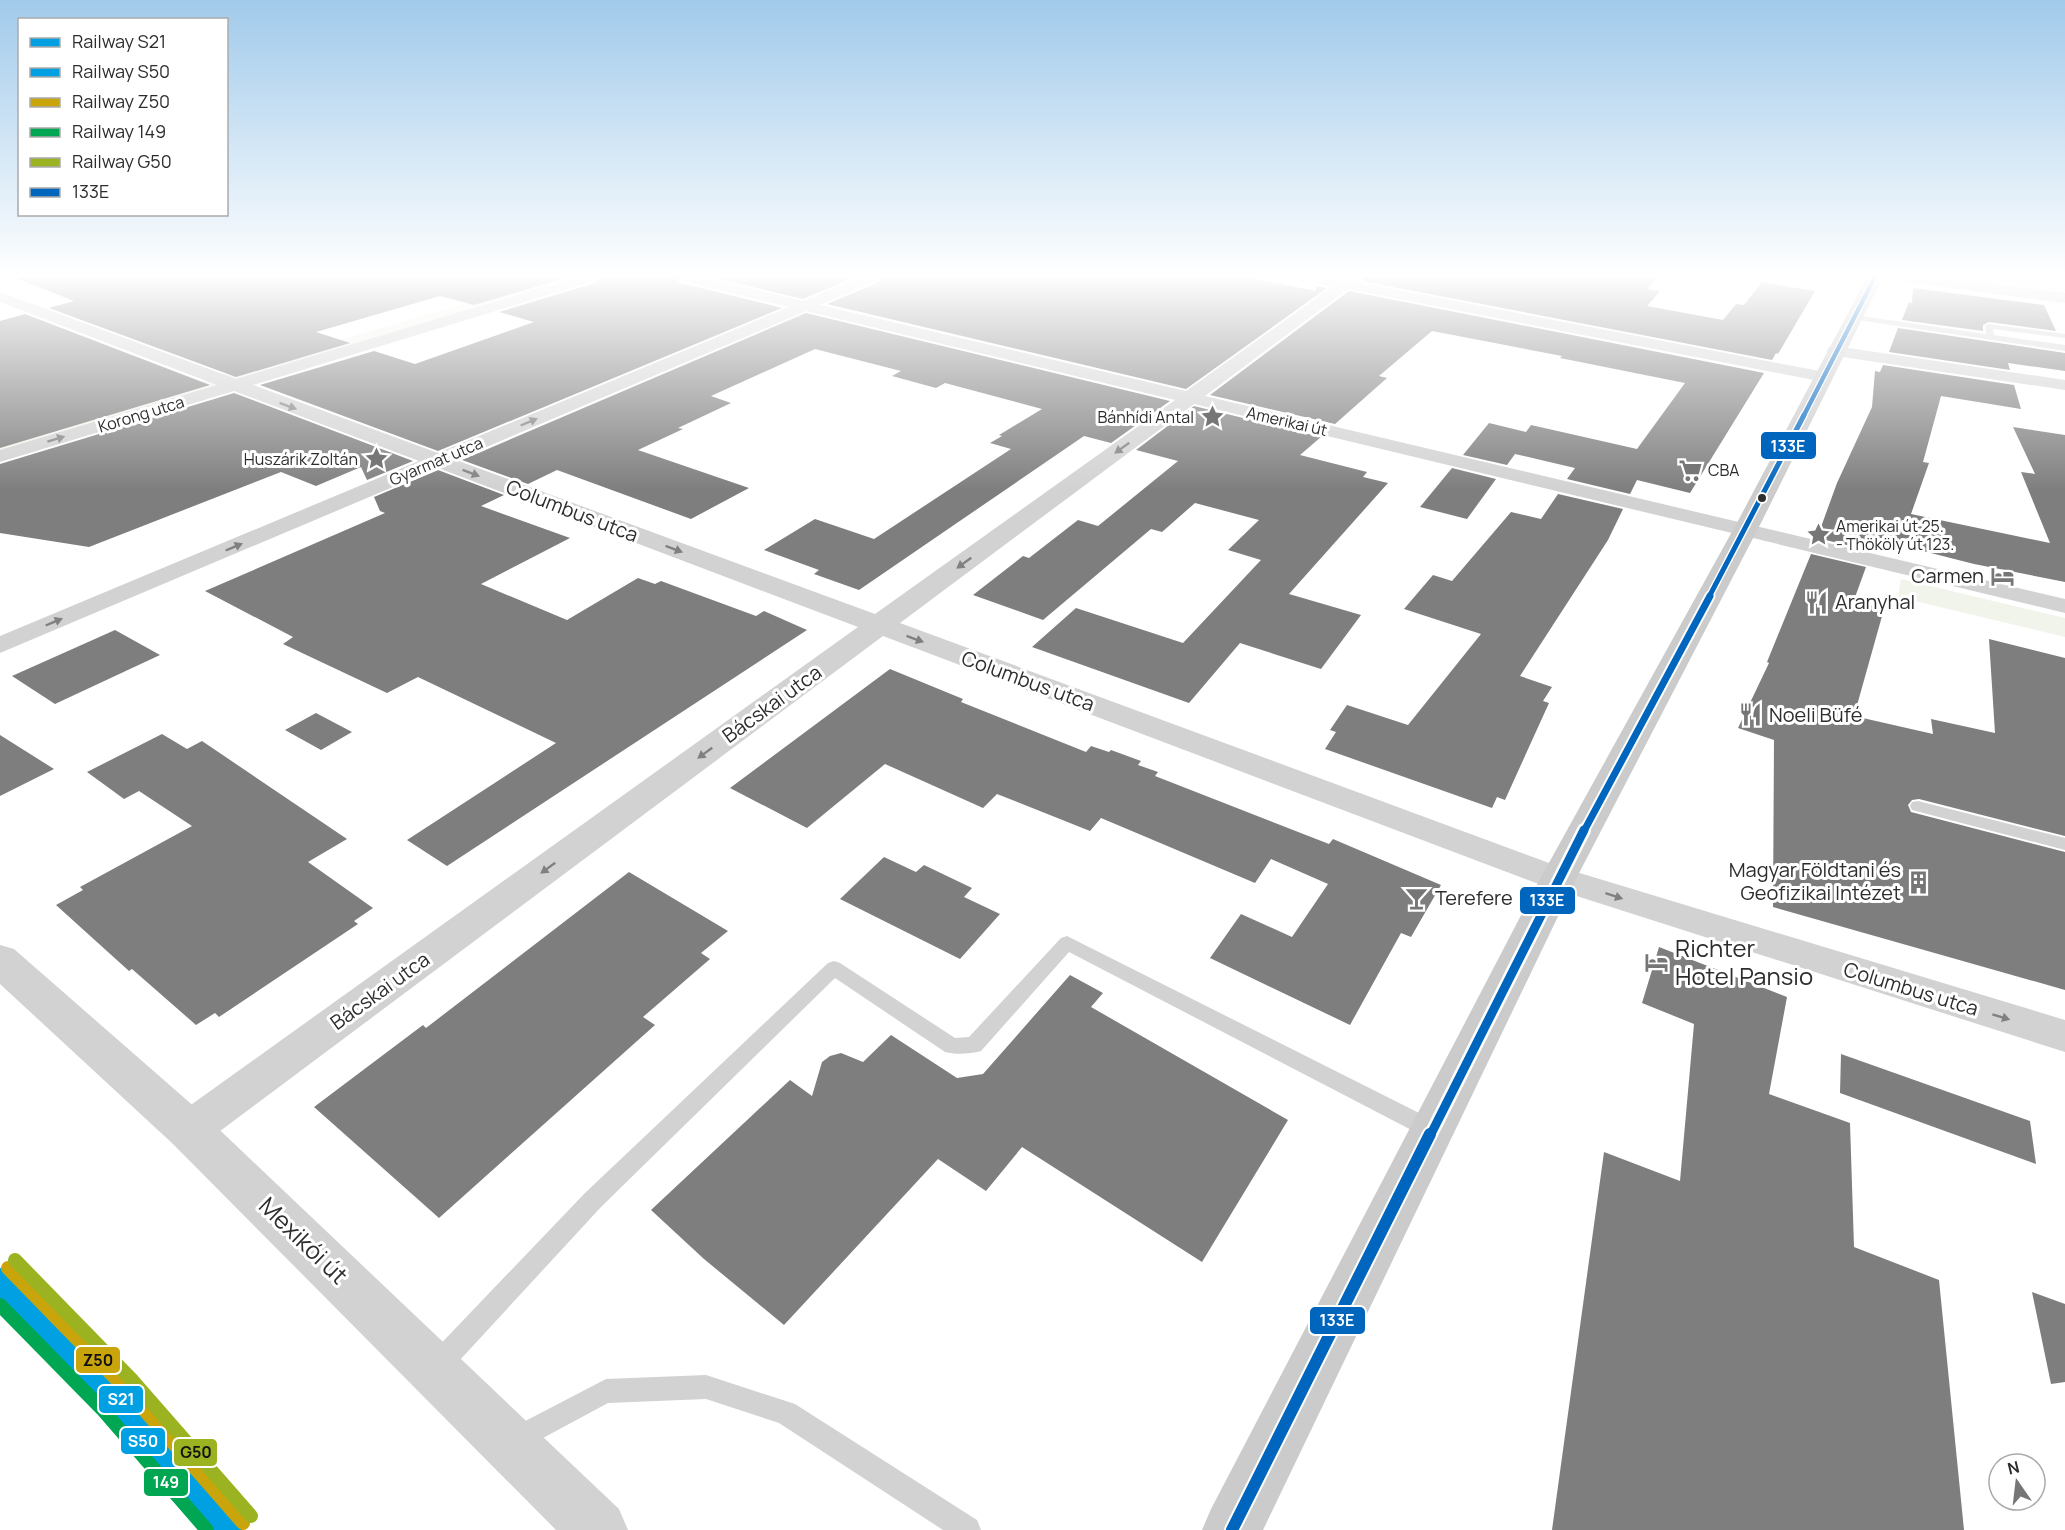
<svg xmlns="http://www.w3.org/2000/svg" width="2065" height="1530" font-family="Manrope,sans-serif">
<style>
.green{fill:#f1f4eb}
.building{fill:#7e7e7e}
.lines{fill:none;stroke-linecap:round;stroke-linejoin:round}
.service{fill:#d2d2d2;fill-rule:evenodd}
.minor{fill:#d2d2d2;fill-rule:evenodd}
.tertiary{fill:#d2d2d2;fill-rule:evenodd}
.secondary{fill:#cbcbcb;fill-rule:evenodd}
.bus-1-far4-casing{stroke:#fff;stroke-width:7}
.bus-1-far3-casing{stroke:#fff;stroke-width:8}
.bus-1-far2-casing{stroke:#fff;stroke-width:11}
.bus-1-far1-casing{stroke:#fff;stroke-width:14}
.bus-1-casing{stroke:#fff;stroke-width:16}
.bus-1-far4{stroke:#0065bd;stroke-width:4.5}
.bus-1-far3{stroke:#0065bd;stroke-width:5}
.bus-1-far2{stroke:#0065bd;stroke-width:7}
.bus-1-far1{stroke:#0065bd;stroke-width:9}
.bus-1{stroke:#0065bd;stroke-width:12}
.rail-1-casing{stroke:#fff;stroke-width:19}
.rail-2-casing{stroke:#fff;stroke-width:19}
.rail-3-casing{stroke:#fff;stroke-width:19}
.rail-4-casing{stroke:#fff;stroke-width:19}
.rail-5-casing{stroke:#fff;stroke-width:19}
.rail-1{stroke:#00a0e3;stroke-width:14}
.rail-2{stroke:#00a0e3;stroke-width:14}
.rail-3{stroke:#caa40b;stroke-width:14}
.rail-4{stroke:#00a651;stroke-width:14}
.rail-5{stroke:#9cb321;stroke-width:14}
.oneway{fill:#808080}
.bus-dot{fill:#2d2d2d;stroke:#fff;stroke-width:2}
.labels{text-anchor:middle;stroke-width:6;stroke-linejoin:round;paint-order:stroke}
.far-street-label{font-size:16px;fill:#2d2d2d;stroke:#fff}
.far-poi-label{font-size:16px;fill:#2d2d2d;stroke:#fff;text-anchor:end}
.street-label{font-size:20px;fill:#2d2d2d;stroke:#fff}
.poi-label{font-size:20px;fill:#2d2d2d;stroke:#fff;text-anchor:start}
.near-poi-label{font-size:24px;fill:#2d2d2d;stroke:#fff;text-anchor:start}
.near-street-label{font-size:24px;fill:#2d2d2d;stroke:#fff}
.line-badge{stroke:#fff;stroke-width:2}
.badge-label{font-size:16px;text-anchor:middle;font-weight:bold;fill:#fff}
.pale-badge-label{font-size:16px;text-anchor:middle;font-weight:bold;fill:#111}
</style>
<rect width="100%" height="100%" fill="#fff"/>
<!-- green -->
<g class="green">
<path d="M554,277H584L0,453V440Z"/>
<path d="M2042,277V292L1928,278V277Z"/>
<path d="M1901,579L2065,618V637L1898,597Z"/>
</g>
<!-- building -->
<g class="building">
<path d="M18,277H569L474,305L440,296L316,332L350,343L236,377L49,308L74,301L18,279Z"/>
<path d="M601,277H674L677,282L782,308L438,451L260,385L374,351L415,364L534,322L499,312L598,282Z"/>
<path d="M711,277H855L803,299Z"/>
<path d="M882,277H1245L1316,291V286L1327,288L1186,389L827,304L879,282Z"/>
<path d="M1364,277H1658L1647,289L1660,291L1647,306L1723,320L1736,304L1744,305L1762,282L1815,291L1778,354L1776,353L1772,360L1362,281Z"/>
<path d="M1913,288L2044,305L2056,331L1989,322L1983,325V331L1902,320L1909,302L1912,303Z"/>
<path d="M1349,291L1764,373L1690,493L1637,480L1630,494L1567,479L1575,468L1515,454L1507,465L1463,455L1489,423L1526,432L1531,425L1637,449L1685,383L1560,358L1562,356L1432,331L1379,376L1387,378L1335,424L1210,395Z"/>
<path d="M806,313L1170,401L1111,443L1084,436L859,590L814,574L819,570L764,550L815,519L874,539L1011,449L990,443L1002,436L999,435L1042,409L945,383L936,388L892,376L901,371L815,349L711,396L731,403L678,428L683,429L638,450L749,488L691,519L557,470L528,484L462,460Z"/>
<path d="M25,314L210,385L0,448V321Z"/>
<path d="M1898,328L2065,353V371L2008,363L2010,370L1889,352Z"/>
<path d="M1883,365L2014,385L2021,409L1941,396L1923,462L1929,463L1911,514L2050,543L2021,472L2035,474L2013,427L2065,435V582L1974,564L1876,539L1872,551L1817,538L1837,483L1872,407L1875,371L1880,372Z"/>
<path d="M234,393L413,461L367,480L361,467L316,486L281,472L89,547L0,533V464Z"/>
<path d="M1194,406L1321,437L1300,455L1367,472L1363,477L1388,483L1289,594L1361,615L1321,669L1240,643L1189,703L1032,647L1076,608L1183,643L1261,560L1228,550L1259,520L1195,503L1162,532L1151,529L1043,620L973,595L1023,556L1029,558L1078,520L1098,526L1178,461L1136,450Z"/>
<path d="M1452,468L1496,479L1467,519L1420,507Z"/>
<path d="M438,470L504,495L481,506L570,538L481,584L567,620L638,578L655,584L661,581L756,616L764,611L807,630L447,866L407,840L556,743L418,677L387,693L283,644L293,637L205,591L385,513L380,511L374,497Z"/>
<path d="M1558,494L1623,509L1608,540L1520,676L1552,687L1543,701L1549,703L1505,800L1497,797L1492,808L1325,749L1336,732L1330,730L1347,705L1408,725L1481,634L1404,609L1433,575L1452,581L1511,512L1541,519Z"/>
<path d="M1811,554L1866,567L1854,600L1884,609L1854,716L1933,734L1931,719L1995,733L1989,639L2065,658V836L1919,799L1912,800L1908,805L1911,812L2065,852V990L1773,907L1774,740L1738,728L1769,663L1767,662Z"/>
<path d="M115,630L160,655L55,704L12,676Z"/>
<path d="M890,669L963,699L961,702L1086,752L1091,746L1109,752L1111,750L1141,761L1138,765L1158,772L1155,776L1329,844L1333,839L1441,885L1411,937L1401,933L1350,1025L1210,958L1241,914L1292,937L1328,884L1271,859L1255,883L1101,818L1090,831L997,794L983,808L885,764L807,828L730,788Z"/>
<path d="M316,713L352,732L321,750L285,730Z"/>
<path d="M162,734L187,749L202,741L347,839L308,862L373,908L354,921L358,924L219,1017L215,1013L196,1025L132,969L129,971L56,905L83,890L80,887L192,826L139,791L124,799L87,772Z"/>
<path d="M0,735L54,769L0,796Z"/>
<path d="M884,857L916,872L924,865L972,888L964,897L1000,914L960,959L840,899Z"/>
<path d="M629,872L728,931L701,953L710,959L643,1017L655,1025L439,1218L314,1107L423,1025L426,1028Z"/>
<path d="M1659,947L1787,997L1769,1094L1850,1123L1854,1247L1939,1280L1964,1530H1552L1604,1152L1680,1181L1694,1024L1642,1003Z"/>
<path d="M1070,975L1103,993L1091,1007L1288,1120L1202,1262L1022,1147L986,1191L938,1159L784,1325L704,1259L651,1210L790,1080L812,1096L822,1062L830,1056L841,1053L863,1062L891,1035L957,1078L983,1074Z"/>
<path d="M1841,1054L2030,1121L2036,1164L1840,1093Z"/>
<path d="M2032,1292L2065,1304V1382L2051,1384Z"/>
</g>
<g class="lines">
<!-- service -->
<g class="service">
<path d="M1854,315L1986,334L1985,326L1989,324L2065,334V338L1993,329L1994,335L2065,345V351L1851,319L1850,317Z"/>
<path d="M1918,801L2065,838V850L1912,810L1910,806L1912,802Z"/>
<path d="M1067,936L1437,1122L1440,1129L1437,1136L1430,1138L1423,1136L1069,952L981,1051C970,1054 956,1055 945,1052L835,978L601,1207L447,1374L438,1377L429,1374L426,1365L429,1356L585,1193L828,963L834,961L840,963L955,1038L969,1037L1061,938Z"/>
<path d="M706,1375L795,1404L977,1520L981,1530H943L779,1423L706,1399L608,1403L517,1452L508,1448L504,1439L508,1430L606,1379Z"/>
</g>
<!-- minor -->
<g class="minor">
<path d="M577,277H599L597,280L253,385L438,453L789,307L678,280L676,277H701L803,301L861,277H880L878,280L820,305L1186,391L1332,287L1301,280L1299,277L1342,279L1346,277H1362L1357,282L1830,373L1833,377L1830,381L1824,382L1348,289L1205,396L2065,599V613L1194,404L900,623L1560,867L2065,1020V1052L1536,883L883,636L204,1143L189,1148L174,1143L168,1130L174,1117L858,627L438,468L0,653V636L419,461L234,391L0,462V450L217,385L0,302V292L236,379ZM806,311L1175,400L875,614L456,460Z"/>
<path d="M1892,277H1933L2065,293V303L1899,281Z"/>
<path d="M1835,346L2065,380V390L1829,355L1827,351L1829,347Z"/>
</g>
<!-- tertiary -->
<path class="tertiary" d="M0,945L14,949L205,1116L619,1509L628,1530H556L173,1144L0,984Z"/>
<!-- secondary -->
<path class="secondary" d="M1867,277H1883L1763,519L1576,879L1263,1530H1202L1211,1509L1540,879L1739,519Z"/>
<defs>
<path id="bus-1-far4" d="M1803,417L1875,277"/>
<path id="bus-1-far3" d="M1709,597L1804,415"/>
<path id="bus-1-far2" d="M1584,831L1710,596"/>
<path id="bus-1-far1" d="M1430,1136L1584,830"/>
<path id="bus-1" d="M1232,1530L1430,1134"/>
</defs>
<!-- bus-1-far4 casing -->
<use href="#bus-1-far4" class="bus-1-far4-casing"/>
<!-- bus-1-far3 casing -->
<use href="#bus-1-far3" class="bus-1-far3-casing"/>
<!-- bus-1-far2 casing -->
<use href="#bus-1-far2" class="bus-1-far2-casing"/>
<!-- bus-1-far1 casing -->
<use href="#bus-1-far1" class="bus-1-far1-casing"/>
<!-- bus-1 casing -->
<use href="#bus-1" class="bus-1-casing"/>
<!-- bus-1-far4 -->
<use href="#bus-1-far4" class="bus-1-far4"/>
<!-- bus-1-far3 -->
<use href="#bus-1-far3" class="bus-1-far3"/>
<!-- bus-1-far2 -->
<use href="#bus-1-far2" class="bus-1-far2"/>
<!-- bus-1-far1 -->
<use href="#bus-1-far1" class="bus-1-far1"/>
<!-- bus-1 -->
<use href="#bus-1" class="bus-1"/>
<defs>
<path id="rail-1" d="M0,1275L117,1395L235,1530"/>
<path id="rail-2" d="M0,1290L109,1402L221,1530"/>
<path id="rail-3" d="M8,1268L125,1388L243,1523"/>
<path id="rail-4" d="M0,1305L102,1409L207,1530"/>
<path id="rail-5" d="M15,1260L133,1381L251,1516"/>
</defs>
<!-- rail-1 casing -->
<use href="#rail-1" class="rail-1-casing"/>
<!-- rail-2 casing -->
<use href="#rail-2" class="rail-2-casing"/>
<!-- rail-3 casing -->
<use href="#rail-3" class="rail-3-casing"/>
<!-- rail-4 casing -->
<use href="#rail-4" class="rail-4-casing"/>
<!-- rail-5 casing -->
<use href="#rail-5" class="rail-5-casing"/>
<!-- rail-1 -->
<use href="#rail-1" class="rail-1"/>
<!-- rail-2 -->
<use href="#rail-2" class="rail-2"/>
<!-- rail-3 -->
<use href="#rail-3" class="rail-3"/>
<!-- rail-4 -->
<use href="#rail-4" class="rail-4"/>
<!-- rail-5 -->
<use href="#rail-5" class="rail-5"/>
</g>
<!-- one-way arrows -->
<defs><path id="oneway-solid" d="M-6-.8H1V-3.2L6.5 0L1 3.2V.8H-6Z" transform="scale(1.5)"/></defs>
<g class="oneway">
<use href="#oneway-solid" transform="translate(288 406) rotate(20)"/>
<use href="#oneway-solid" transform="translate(529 422) rotate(-23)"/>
<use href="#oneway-solid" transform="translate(56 439) rotate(-17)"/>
<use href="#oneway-solid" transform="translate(1122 448) rotate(144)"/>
<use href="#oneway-solid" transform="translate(471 473) rotate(21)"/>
<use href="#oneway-solid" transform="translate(234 547) rotate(-23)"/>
<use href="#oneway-solid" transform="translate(674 549) rotate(21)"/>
<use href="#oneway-solid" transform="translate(964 563) rotate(144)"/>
<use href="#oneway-solid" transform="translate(54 622) rotate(-23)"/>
<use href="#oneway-solid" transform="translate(915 639) rotate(20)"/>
<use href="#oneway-solid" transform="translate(705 753) rotate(144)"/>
<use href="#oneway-solid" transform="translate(548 868) rotate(144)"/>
<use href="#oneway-solid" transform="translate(1614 896) rotate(18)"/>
<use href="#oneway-solid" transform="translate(2001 1017) rotate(17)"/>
</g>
<!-- sky -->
<linearGradient id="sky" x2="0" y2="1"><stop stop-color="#a1caeb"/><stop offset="0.56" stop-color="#fff"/><stop offset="1" stop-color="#fff" stop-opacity="0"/></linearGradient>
<rect width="2065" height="491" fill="url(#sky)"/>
<!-- icons -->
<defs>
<symbol id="sight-bare" viewBox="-9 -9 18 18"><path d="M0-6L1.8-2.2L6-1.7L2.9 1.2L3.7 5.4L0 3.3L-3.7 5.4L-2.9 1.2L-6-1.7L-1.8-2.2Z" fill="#767676" stroke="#fff" stroke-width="2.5" paint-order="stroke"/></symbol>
<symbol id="supermarket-bare" viewBox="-9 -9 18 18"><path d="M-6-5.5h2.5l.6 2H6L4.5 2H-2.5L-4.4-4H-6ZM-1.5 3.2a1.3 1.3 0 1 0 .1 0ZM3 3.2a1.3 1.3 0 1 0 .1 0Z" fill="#767676" stroke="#fff" stroke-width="2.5" paint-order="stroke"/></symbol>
<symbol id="hotel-bare" viewBox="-9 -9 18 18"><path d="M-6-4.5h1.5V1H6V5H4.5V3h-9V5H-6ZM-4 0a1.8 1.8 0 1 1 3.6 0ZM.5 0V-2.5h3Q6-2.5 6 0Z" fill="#767676" stroke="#fff" stroke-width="2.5" paint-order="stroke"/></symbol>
<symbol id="restaurant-bare" viewBox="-9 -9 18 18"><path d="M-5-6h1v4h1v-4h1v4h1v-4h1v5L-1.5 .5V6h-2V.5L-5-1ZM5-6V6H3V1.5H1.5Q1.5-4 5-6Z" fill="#767676" stroke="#fff" stroke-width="2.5" paint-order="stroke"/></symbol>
<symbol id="building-bare" viewBox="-9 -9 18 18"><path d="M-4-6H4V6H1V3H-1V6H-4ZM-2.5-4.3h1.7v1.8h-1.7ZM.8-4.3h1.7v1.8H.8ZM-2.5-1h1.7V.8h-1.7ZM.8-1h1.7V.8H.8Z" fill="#767676" stroke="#fff" stroke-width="2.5" paint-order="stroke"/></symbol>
<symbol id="bar-bare" viewBox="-9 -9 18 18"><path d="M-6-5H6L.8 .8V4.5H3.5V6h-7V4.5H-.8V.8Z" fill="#767676" stroke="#fff" stroke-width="2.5" paint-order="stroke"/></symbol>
</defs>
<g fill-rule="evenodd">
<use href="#sight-bare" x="1196" y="400" width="33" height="33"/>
<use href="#sight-bare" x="360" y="442" width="33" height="33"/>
<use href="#supermarket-bare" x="1674" y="454" width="33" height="33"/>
<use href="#sight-bare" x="1802" y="518" width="33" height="33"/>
<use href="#hotel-bare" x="1986" y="560" width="33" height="33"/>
<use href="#restaurant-bare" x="1800" y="586" width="33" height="33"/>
<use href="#restaurant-bare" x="1734" y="698" width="33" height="33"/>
<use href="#building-bare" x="1902" y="866" width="33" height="33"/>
<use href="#bar-bare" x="1400" y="882" width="33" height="33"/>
<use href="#hotel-bare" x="1640" y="946" width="33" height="33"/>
</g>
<!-- markers -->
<circle class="bus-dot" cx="1762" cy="498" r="5"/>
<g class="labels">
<!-- far-street labels -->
<g class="far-street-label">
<text transform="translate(141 414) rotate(-17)" y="6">Korong utca</text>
<text transform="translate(1287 421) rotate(13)" y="6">Amerikai út</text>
<text transform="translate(436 461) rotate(-23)" y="6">Gyarmat utca</text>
</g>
<!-- far-poi labels -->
<g class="far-poi-label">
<text x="1194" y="423">Bánhídi Antal</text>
<text x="358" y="465">Huszárik Zoltán</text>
<text x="1708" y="476" text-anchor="start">CBA</text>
<text x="1836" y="532" text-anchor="start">Amerikai út 25.<tspan x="1836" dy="18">- Thököly út 123.</tspan></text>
</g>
<!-- street labels -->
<g class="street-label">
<text transform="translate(572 511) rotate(21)" y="7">Columbus utca</text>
<text transform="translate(1028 681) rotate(20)" y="7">Columbus utca</text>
<text transform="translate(772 704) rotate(-36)" y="7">Bácskai utca</text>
<text transform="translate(1911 989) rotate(17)" y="7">Columbus utca</text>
<text transform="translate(380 991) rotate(-36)" y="7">Bácskai utca</text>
</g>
<!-- poi labels -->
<g class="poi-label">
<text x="1984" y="583" text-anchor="end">Carmen</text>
<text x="1835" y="609">Aranyhal</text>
<text x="1769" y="722">Noeli Büfé</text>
<text x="1901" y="877" text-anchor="end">Magyar Földtani és<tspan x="1901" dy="23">Geofizikai Intézet</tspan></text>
<text x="1435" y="905">Terefere</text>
</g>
<!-- near-poi labels -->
<g class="near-poi-label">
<text x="1675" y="957">Richter<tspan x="1675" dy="28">Hotel Pansio</tspan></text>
</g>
<!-- near-street labels -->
<g class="near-street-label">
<text transform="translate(303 1241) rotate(44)" y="8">Mexikói út</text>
</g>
</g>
<g class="line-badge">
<rect x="1760" y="431" width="57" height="29" rx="6" fill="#0065bd"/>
<rect x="1519" y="886" width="57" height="29" rx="6" fill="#0065bd"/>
<rect x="1309" y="1306" width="57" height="29" rx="6" fill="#0065bd"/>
<rect x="75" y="1346" width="46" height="28" rx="6" fill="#caa40b"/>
<rect x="98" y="1385" width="46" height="29" rx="6" fill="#00a0e3"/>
<rect x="120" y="1427" width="46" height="28" rx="6" fill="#00a0e3"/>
<rect x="173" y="1438" width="45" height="29" rx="6" fill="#9cb321"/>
<rect x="143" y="1468" width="46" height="29" rx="6" fill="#00a651"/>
</g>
<g class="badge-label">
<text x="1788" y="452">133E</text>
<text x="1547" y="906">133E</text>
<text x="1337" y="1326">133E</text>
<text x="121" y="1405">S21</text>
<text x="143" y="1447">S50</text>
<text x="166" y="1488">149</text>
</g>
<g class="pale-badge-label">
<text x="98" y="1366">Z50</text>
<text x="196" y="1458">G50</text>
</g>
<!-- legend -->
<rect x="18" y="18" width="210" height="198" fill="#ffffff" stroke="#ababab" stroke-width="1.5"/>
<rect x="30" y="38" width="30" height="9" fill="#00a0e3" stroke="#ababab" stroke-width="1.5"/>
<text x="72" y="48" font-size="18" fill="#2d2d2d">Railway S21</text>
<rect x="30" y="68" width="30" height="9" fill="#00a0e3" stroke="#ababab" stroke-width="1.5"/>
<text x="72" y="78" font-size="18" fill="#2d2d2d">Railway S50</text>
<rect x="30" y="98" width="30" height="9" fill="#caa40b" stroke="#ababab" stroke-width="1.5"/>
<text x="72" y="108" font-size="18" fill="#2d2d2d">Railway Z50</text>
<rect x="30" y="128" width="30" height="9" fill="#00a651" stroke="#ababab" stroke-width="1.5"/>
<text x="72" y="138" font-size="18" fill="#2d2d2d">Railway 149</text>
<rect x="30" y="158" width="30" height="9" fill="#9cb321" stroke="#ababab" stroke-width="1.5"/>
<text x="72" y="168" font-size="18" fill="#2d2d2d">Railway G50</text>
<rect x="30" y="188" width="30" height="9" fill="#0065bd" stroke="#ababab" stroke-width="1.5"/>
<text x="72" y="198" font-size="18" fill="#2d2d2d">133E</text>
<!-- north arrow -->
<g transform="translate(2017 1482) rotate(346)"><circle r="28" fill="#ffffff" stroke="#ababab" stroke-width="1.5"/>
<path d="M0-4.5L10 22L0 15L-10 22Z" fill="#767676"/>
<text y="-9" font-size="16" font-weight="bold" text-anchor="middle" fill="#2d2d2d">N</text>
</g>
</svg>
